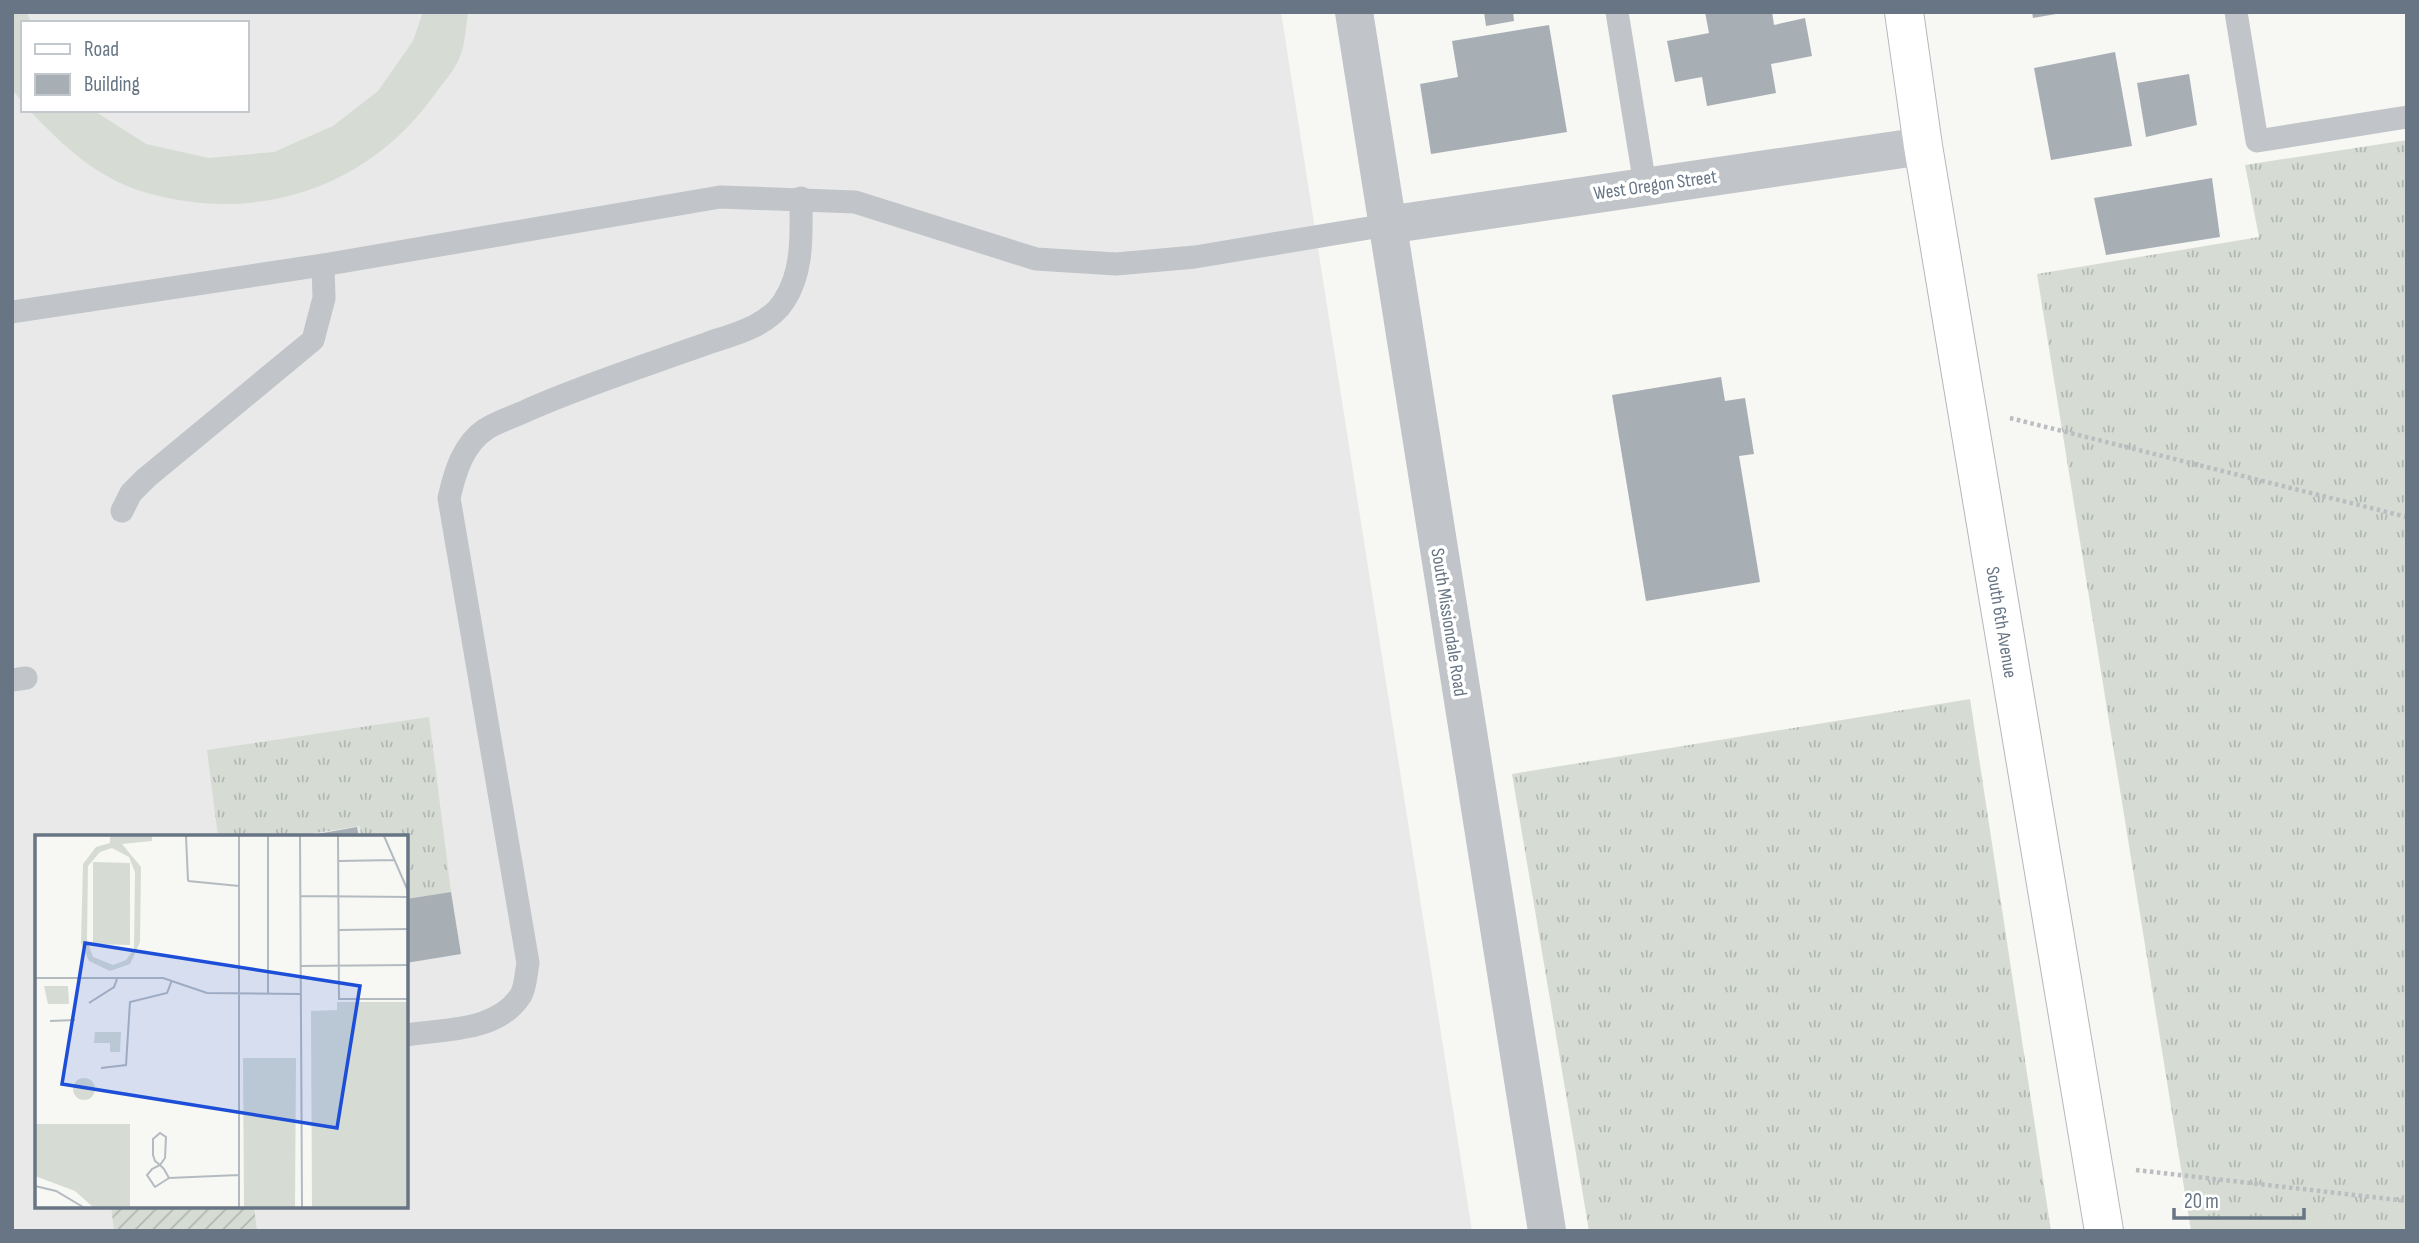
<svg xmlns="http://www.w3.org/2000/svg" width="2419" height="1243" font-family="'Sofia Sans Condensed',sans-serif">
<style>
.built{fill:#e8e9e8;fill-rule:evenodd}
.grass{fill:url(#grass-tufts)}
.garden{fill:url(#garden-furrows)}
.pitch{fill:#d6dcd4}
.building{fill:#a7afb5}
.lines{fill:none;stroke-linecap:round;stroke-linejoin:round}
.secondary-casing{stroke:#b3b8bd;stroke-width:40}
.path{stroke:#bbbdc0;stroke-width:4.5;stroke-dasharray:3.5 3.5;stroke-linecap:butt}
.lane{stroke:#c1c4c8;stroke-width:23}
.street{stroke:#c1c4c8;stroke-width:38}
.secondary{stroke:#fff;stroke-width:38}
.labels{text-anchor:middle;stroke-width:7;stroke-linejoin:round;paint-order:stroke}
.street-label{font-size:19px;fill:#677584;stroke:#fff}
.inset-road{fill:none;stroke:#b4bbc0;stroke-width:2}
.view{fill:#1d4ed8;fill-opacity:0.15;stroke:#1d4ed8;stroke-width:3.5}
.inset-edge{fill:none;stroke:#677584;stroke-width:3.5}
</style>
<defs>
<pattern id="grass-tufts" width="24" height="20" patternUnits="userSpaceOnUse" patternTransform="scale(1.75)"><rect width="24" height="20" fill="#d6dcd4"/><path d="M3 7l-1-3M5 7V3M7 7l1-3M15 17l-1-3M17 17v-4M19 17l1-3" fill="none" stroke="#b1b7b2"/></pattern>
<pattern id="garden-furrows" width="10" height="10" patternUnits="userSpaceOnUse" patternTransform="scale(1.75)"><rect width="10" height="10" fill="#d6dcd4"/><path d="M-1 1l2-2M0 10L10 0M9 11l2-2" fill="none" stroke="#b1b7b2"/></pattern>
</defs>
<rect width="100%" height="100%" fill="#f7f7f4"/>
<!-- built -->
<path class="built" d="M12,12H1281L1472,1231H12ZM23,23H247V110H23ZM37,837H406V1206H37Z"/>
<!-- grass -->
<g class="grass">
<path d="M2407,140V1231H2191L2037,274L2259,237L2245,165Z"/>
<path d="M1970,699L2051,1231H1589L1512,774Z"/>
<path d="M429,717L451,892L406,899V837H361L360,826L290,837H218L207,750Z"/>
</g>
<!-- garden -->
<path class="garden" d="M111,1206H254L257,1231H114Z"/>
<!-- pitch -->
<g class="pitch">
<path d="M12,12H27L31,23H23V103L12,89Z"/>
<path d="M423,12H468C466,27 465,46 459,59C454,71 443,83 435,94C368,189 255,225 144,192C97,178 62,145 29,110H93L146,144L209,158L274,152L333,126L378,91L413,41Z"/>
</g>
<!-- building -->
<g class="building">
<path d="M1484,12H1513L1514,21L1486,26Z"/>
<path d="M1705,12H1772L1774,25L1805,18L1812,56L1771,64L1776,93L1707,106L1702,77L1675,82L1667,41L1709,33Z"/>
<path d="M2032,12H2056V14L2033,18Z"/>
<path d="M1549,25L1567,132L1431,154L1420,84L1458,77L1452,41Z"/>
<path d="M2115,52L2132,146L2051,160L2034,68Z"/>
<path d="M2189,74L2197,125L2146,137L2137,83Z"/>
<path d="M2212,178L2220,237L2106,255L2094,198Z"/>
<path d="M1721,377L1725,401L1745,398L1754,454L1739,456L1760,582L1646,601L1612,395Z"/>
<path d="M357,827L359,837H307L306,836Z"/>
<path d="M451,892L461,954L406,963V899Z"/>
</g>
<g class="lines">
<defs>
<g id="secondary">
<path id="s1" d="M1904,12L1923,146L2104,1231"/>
</g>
</defs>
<!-- secondary casing -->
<use href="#secondary" class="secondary-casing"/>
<!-- path -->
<g class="path">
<path d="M2010,418L2407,517"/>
<path d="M2136,1170L2407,1201"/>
</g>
<!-- lane -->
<g class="lane">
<path d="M1617,12L1645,185"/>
<path d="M2236,12L2257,141L2407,117"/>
<path d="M12,312L323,265L720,197L855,202L1036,259L1116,264L1195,257L1387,225"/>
<path d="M122,511L131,493L146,478L313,340L324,298L323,265"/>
<path d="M12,680L26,678"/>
<path d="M406,1035C444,1029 498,1032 521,995C526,986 526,972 528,963L449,498C455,472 463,444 486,429C499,421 516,416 530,409C589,383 650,364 711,342C736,334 769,325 784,301C804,271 801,233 801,198"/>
</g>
<!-- street -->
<g class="street">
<path d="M1354,12L1547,1231"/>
<path d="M1387,225L1923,146"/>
</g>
<!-- secondary -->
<use href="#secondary" class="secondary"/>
</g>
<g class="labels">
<!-- street labels -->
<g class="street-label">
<text transform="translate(1655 184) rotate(-8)" y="7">West Oregon Street</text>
<text transform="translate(1450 622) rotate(81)" y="7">South Missiondale Road</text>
<text dy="7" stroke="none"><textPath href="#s1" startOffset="618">South 6th Avenue</textPath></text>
</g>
</g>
<!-- overview -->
<g transform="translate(35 835)">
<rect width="373" height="373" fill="#f7f7f4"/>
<path d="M9,151H33L34,169H13ZM302,167H373V372H277L276,176L302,175ZM60,197H86L85,217H75V208H59ZM208,223H261L260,372H209Z" fill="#d6dcd4"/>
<path d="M38 254a11 11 0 1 1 22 0a11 11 0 1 1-22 0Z" fill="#d6dcd4"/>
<path d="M75,1H117V6L87,9L106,32L105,107L95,129L75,136L54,126L46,108L48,29L61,12L75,8ZM77,13L94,22L100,37L99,114L91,125L78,130L58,122L52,105L53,31L65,17ZM58,27L95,28V110L58,109ZM0,289H95V372H58L40,356L0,341Z" fill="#d6dcd4" fill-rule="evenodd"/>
<path class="inset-road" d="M151,1L153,46M233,1V158M265,1L267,372M303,1L304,164H373M349,1L373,56M304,26L359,25M153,46L204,51M266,61L373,62M304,95L373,94M266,131L373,130M0,143H128L172,158L266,159M54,168L79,152L82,144M15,186L40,185M66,233L91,230L95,167L132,158L137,145M134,343L120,352L112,340L117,334L125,330L130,323L131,302L125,298L118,304V320L120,326L125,330L129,334L134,343L204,340M0,351L21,356L48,372M204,372V1"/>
<path class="view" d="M50,108L325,151L302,293L27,249Z"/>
<rect width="373" height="373" class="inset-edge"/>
</g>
<!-- border -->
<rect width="2419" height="1243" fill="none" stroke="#677584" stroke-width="28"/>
<!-- legend -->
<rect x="21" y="21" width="228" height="91" fill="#ffffff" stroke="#c2c8ce" stroke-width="2"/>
<rect x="35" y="44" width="35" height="10" fill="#ffffff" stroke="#c2c8ce" stroke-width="2"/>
<text x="84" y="56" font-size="21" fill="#677584">Road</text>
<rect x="35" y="74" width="35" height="21" fill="#a7afb5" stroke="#c2c8ce" stroke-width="2"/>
<text x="84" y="91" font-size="21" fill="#677584">Building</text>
<!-- scale -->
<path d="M2174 1208v10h130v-10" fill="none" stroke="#677584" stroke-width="3.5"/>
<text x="2184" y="1208" font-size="21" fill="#677584" stroke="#ffffff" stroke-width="5" paint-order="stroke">20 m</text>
</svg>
